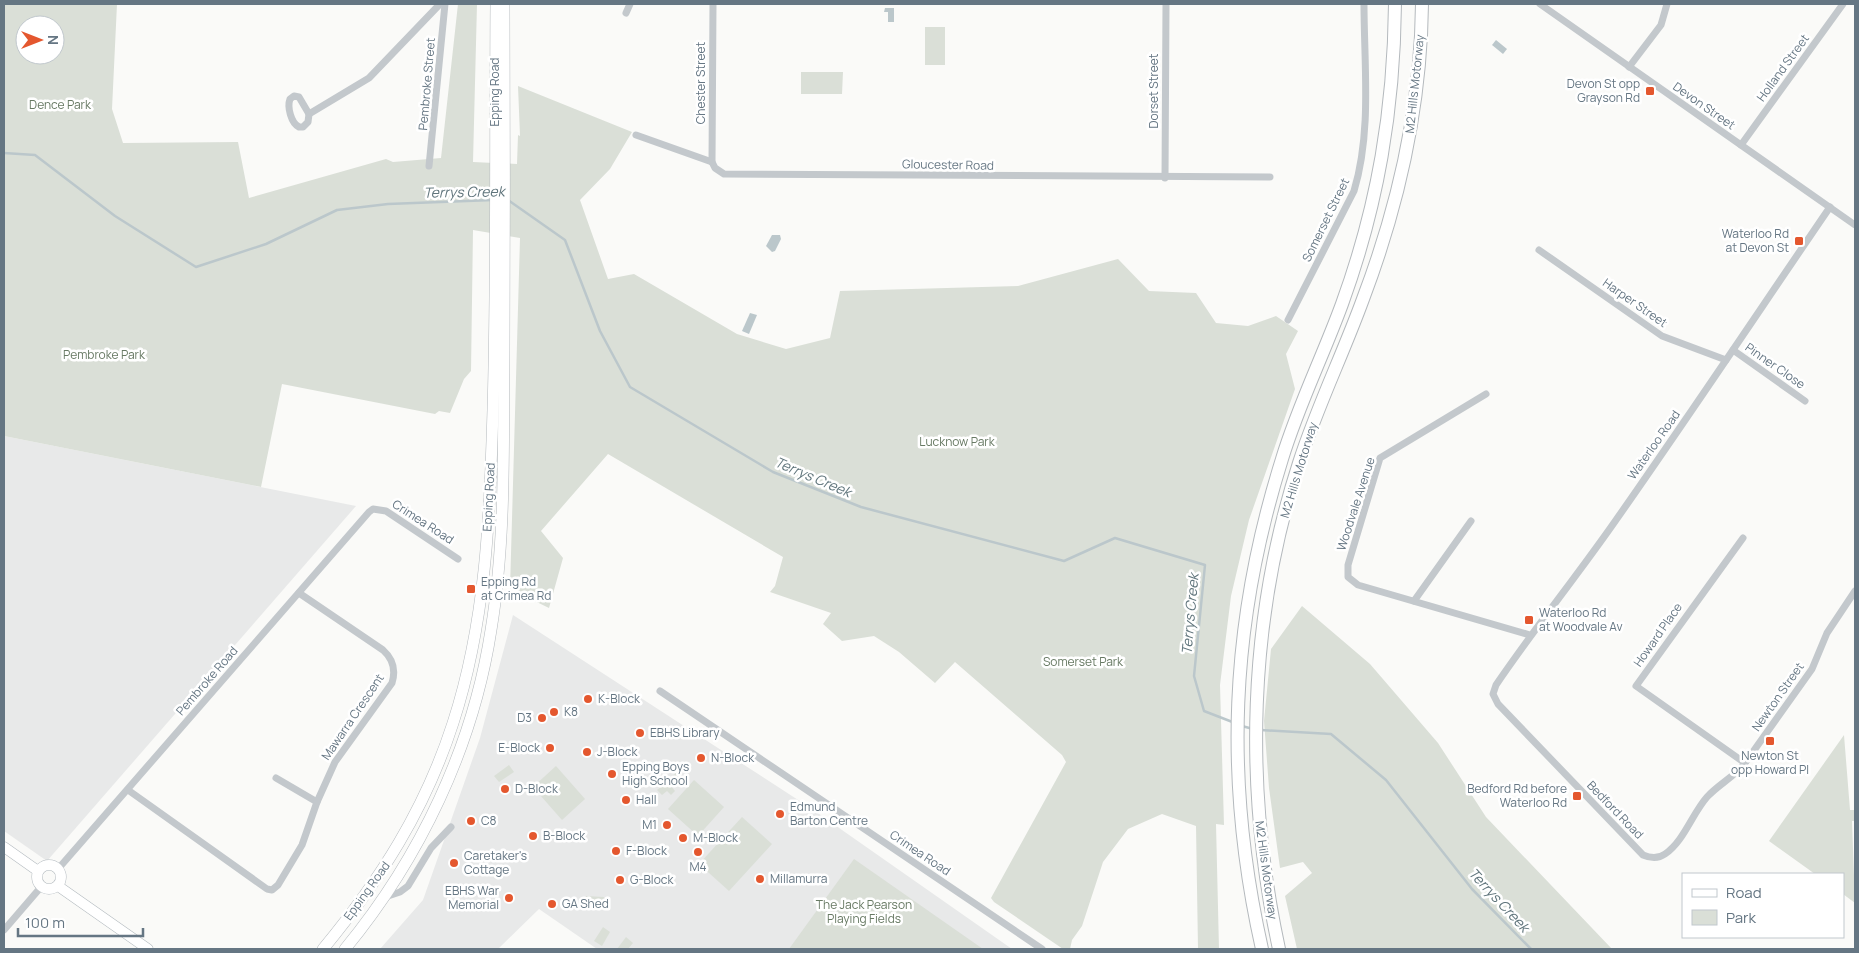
<svg xmlns="http://www.w3.org/2000/svg" width="1859" height="953" font-family="Manrope,sans-serif">
<style>
.built{fill:#e8e9e9}
.green{fill:#dadfd7;fill-rule:evenodd}
.water{fill:#bbc7cb}
.lines{fill:none;stroke-linecap:round;stroke-linejoin:round}
.stream{stroke:#bbc7cb;stroke-width:2.5}
.secondary-casing{stroke:#b3babf;stroke-width:11}
.primary-casing{stroke:#b5babe;stroke-width:12}
.highway-casing{stroke:#b4b9bd;stroke-width:14}
.street{stroke:#c3c8cc;stroke-width:7}
.secondary{stroke:#fff;stroke-width:10}
.primary{stroke:#fff;stroke-width:11}
.highway{stroke:#fff;stroke-width:12}
.poi-dot{fill:#e4572e;stroke:#fff;stroke-width:2}
.labels{text-anchor:middle;stroke-width:5;stroke-linejoin:round;paint-order:stroke}
.street-label{font-size:12px;fill:#657683;stroke:#fff}
.poi-label{font-size:12px;fill:#657683;stroke:#fff;text-anchor:start}
.park-label{font-size:12px;fill:#687a64;stroke:#fff}
.water-label{font-size:14px;font-style:italic;fill:#60757c;stroke:#fff}
</style>
<rect width="100%" height="100%" fill="#fafaf8"/>
<!-- built -->
<g class="built">
<path d="M4,436L356,506L47,861L4,831Z"/>
<path d="M513,615L812,809L1012,949H597L539,909L498,949H380L423,900L480,738Z"/>
</g>
<!-- green -->
<g class="green">
<path d="M4,4H117L112,109L123,143L238,142L249,198L386,159L393,162L441,158L458,4H477L473,162L517,164L518,135L520,136L518,86L632,132L610,169L580,200L608,279L634,274L737,334L786,349L830,338L840,291L1018,286L1118,259L1149,291L1196,293L1216,323L1248,326L1276,316L1298,331L1286,354L1295,389L1249,520L1231,596L1220,685L1224,825L1216,824L1219,949H1198L1196,826L1162,814L1128,829L1103,862L1082,926L1072,940L1070,949H1063L994,902L991,898L1066,762L1062,755L955,662L935,683L899,652L874,636L842,641L823,624L831,613L770,592L775,586L783,557L608,454L541,531L563,558L549,608L510,589L520,238L473,230L471,371L464,379L450,413L439,411L435,414L282,384L261,487L4,436ZM25,25H55V55H25Z"/>
<rect x="925" y="27" width="20" height="38"/>
<path d="M801,72H843L842,94H801Z"/>
<path d="M1302,606L1370,664L1438,743L1486,817L1612,949H1297L1285,896L1312,873L1303,862L1280,868L1269,788L1264,721L1271,649Z"/>
<path d="M1844,735L1850,810H1855V821H1852L1855,903L1843,894V874H1815L1769,841Z"/>
<path d="M509,765L514,772L499,782L494,776Z"/>
<path d="M556,766L585,799L562,820L533,787Z"/>
<path d="M676,773L681,778L671,786L675,791L671,795L667,791L662,795L657,790L662,786L658,781L663,777L667,781Z"/>
<path d="M694,780L724,807L698,836L668,809Z"/>
<path d="M742,817L772,844L729,891L699,864Z"/>
<path d="M854,859L983,949H789Z"/>
<path d="M586,896L604,897V903L585,902Z"/>
<path d="M603,927L610,932L602,946L594,941Z"/>
<path d="M626,937L633,943L628,949H617Z"/>
</g>
<!-- water -->
<g class="water">
<path d="M885,8H894V22H888V12H884Z"/>
<path d="M1496,40L1507,49L1503,54L1492,45Z"/>
<path d="M772,235H780L781,239L775,251L772,252L766,246Z"/>
<path d="M750,313L757,315L749,334L742,331Z"/>
</g>
<g class="lines">
<!-- stream -->
<g class="stream">
<path d="M4,153L35,155L115,216L196,267L266,244L337,210L388,204L493,200"/>
<path d="M508,200L565,240L600,331L630,387L773,472L861,507L1064,561L1115,538L1205,565L1194,676L1204,711L1235,723"/>
<path d="M1242,726L1253,729"/>
<path d="M1261,730L1331,734L1386,780L1472,889L1531,949"/>
</g>
<defs>
<g id="secondary">
<path d="M4,847L38,871"/>
<circle cx="49" cy="877" r="12"/>
<path d="M58,886L148,949"/>
</g>
<g id="primary">
<path d="M323,949C380,880 425,810 453,723C486,622 490,516 493,410C497,275 495,139 496,4"/>
<path d="M345,949C420,858 473,747 491,630C506,539 503,446 504,354C505,237 504,121 504,4"/>
</g>
<g id="highway">
<path d="M1262,949C1224,780 1230,625 1282,459C1298,406 1323,356 1342,304C1378,205 1394,109 1395,4"/>
<path d="M1279,949C1244,787 1248,621 1299,463C1317,407 1343,354 1363,299C1399,204 1421,106 1422,4"/>
</g>
</defs>
<!-- secondary casing -->
<use href="#secondary" class="secondary-casing"/>
<!-- primary casing -->
<use href="#primary" class="primary-casing"/>
<!-- highway casing -->
<use href="#highway" class="highway-casing"/>
<!-- street -->
<g class="street">
<path d="M1540,4L1855,225"/>
<path d="M626,13L630,4"/>
<path d="M1629,67L1661,25L1667,4"/>
<path d="M294,96L299,97L309,114L308,122L303,127H299C291,123 287,107 290,99Z"/>
<path d="M309,114L369,78L440,4"/>
<path d="M636,135L712,162L715,168L724,174L1270,177"/>
<path d="M1741,145L1843,4"/>
<path d="M712,162L713,4"/>
<path d="M429,166L445,4"/>
<path d="M1165,178L1166,4"/>
<path d="M1830,207C1759,311 1689,416 1616,520C1577,576 1534,629 1496,685L1493,694L1498,704L1643,855C1650,858 1658,859 1665,854C1684,841 1692,814 1707,797C1719,784 1734,777 1745,763L1812,669L1827,633L1855,591"/>
<path d="M1539,250L1662,336L1726,360"/>
<path d="M1288,320L1354,191C1372,131 1364,65 1364,4"/>
<path d="M1733,350L1805,401"/>
<path d="M1486,394L1380,458L1348,565V577L1358,585L1530,635"/>
<path d="M1743,538L1636,686L1745,763"/>
<path d="M1414,601L1471,521"/>
<path d="M660,691L1042,949"/>
<path d="M276,778L317,802"/>
<path d="M128,790L267,889L272,890L278,885L302,845L317,802L335,762L392,683C396,670 393,659 383,650L299,593"/>
<path d="M58,869L369,512L373,509L386,511L458,559"/>
<path d="M385,897L400,892L408,886L431,848L451,827"/>
<path d="M4,930L41,887"/>
</g>
<!-- secondary -->
<use href="#secondary" class="secondary"/>
<!-- primary -->
<use href="#primary" class="primary"/>
<!-- highway -->
<use href="#highway" class="highway"/>
</g>
<!-- markers -->
<g class="poi-dot">
<rect x="1645" y="86" width="10" height="10" rx="2.5"/>
<rect x="1794" y="236" width="10" height="10" rx="2.5"/>
<rect x="466" y="584" width="10" height="10" rx="2.5"/>
<rect x="1524" y="615" width="10" height="10" rx="2.5"/>
<circle cx="588" cy="699" r="5"/>
<circle cx="554" cy="712" r="5"/>
<circle cx="542" cy="718" r="5"/>
<circle cx="640" cy="733" r="5"/>
<rect x="1765" y="736" width="10" height="10" rx="2.5"/>
<circle cx="550" cy="748" r="5"/>
<circle cx="587" cy="752" r="5"/>
<circle cx="701" cy="758" r="5"/>
<circle cx="612" cy="774" r="5"/>
<circle cx="505" cy="789" r="5"/>
<rect x="1572" y="791" width="10" height="10" rx="2.5"/>
<circle cx="626" cy="800" r="5"/>
<circle cx="780" cy="814" r="5"/>
<circle cx="471" cy="821" r="5"/>
<circle cx="667" cy="825" r="5"/>
<circle cx="533" cy="836" r="5"/>
<circle cx="683" cy="838" r="5"/>
<circle cx="616" cy="851" r="5"/>
<circle cx="698" cy="852" r="5"/>
<circle cx="454" cy="863" r="5"/>
<circle cx="760" cy="879" r="5"/>
<circle cx="620" cy="880" r="5"/>
<circle cx="509" cy="898" r="5"/>
<circle cx="552" cy="904" r="5"/>
</g>
<g class="labels">
<!-- street labels -->
<g class="street-label">
<text transform="translate(1783 68) rotate(-54)" y="4">Holland Street</text>
<text transform="translate(701 83) rotate(-90)" y="4">Chester Street</text>
<text transform="translate(427 84) rotate(-85)" y="4">Pembroke Street</text>
<text transform="translate(1415 84) rotate(-84)" y="4">M2 Hills Motorway</text>
<text transform="translate(1154 91) rotate(-90)" y="4">Dorset Street</text>
<text transform="translate(495 92) rotate(-90)" y="4">Epping Road</text>
<text transform="translate(1704 106) rotate(35)" y="4">Devon Street</text>
<text transform="translate(948 165) rotate(1)" y="4">Gloucester Road</text>
<text transform="translate(1326 220) rotate(-64)" y="4">Somerset Street</text>
<text transform="translate(1635 303) rotate(35)" y="4">Harper Street</text>
<text transform="translate(1775 366) rotate(35)" y="4">Pinner Close</text>
<text transform="translate(1654 445) rotate(-55)" y="4">Waterloo Road</text>
<text transform="translate(1299 470) rotate(-73)" y="4">M2 Hills Motorway</text>
<text transform="translate(489 497) rotate(-87)" y="4">Epping Road</text>
<text transform="translate(1356 504) rotate(-72)" y="4">Woodvale Avenue</text>
<text transform="translate(423 522) rotate(33)" y="4">Crimea Road</text>
<text transform="translate(1658 635) rotate(-55)" y="4">Howard Place</text>
<text transform="translate(207 681) rotate(-49)" y="4">Pembroke Road</text>
<text transform="translate(1778 697) rotate(-55)" y="4">Newton Street</text>
<text transform="translate(353 717) rotate(-56)" y="4">Mawarra Crescent</text>
<text transform="translate(1615 810) rotate(46)" y="4">Bedford Road</text>
<text transform="translate(920 853) rotate(34)" y="4">Crimea Road</text>
<text transform="translate(1266 870) rotate(82)" y="4">M2 Hills Motorway</text>
<text transform="translate(367 891) rotate(-54)" y="4">Epping Road</text>
</g>
<!-- poi labels -->
<g class="poi-label">
<text x="1640" y="88" text-anchor="end">Devon St opp<tspan x="1640" dy="14">Grayson Rd</tspan></text>
<text x="1789" y="238" text-anchor="end">Waterloo Rd<tspan x="1789" dy="14">at Devon St</tspan></text>
<text x="481" y="586">Epping Rd<tspan x="481" dy="14">at Crimea Rd</tspan></text>
<text x="1539" y="617">Waterloo Rd<tspan x="1539" dy="14">at Woodvale Av</tspan></text>
<text x="598" y="703">K-Block</text>
<text x="564" y="716">K8</text>
<text x="532" y="722" text-anchor="end">D3</text>
<text x="650" y="737">EBHS Library</text>
<text x="540" y="752" text-anchor="end">E-Block</text>
<text x="597" y="756">J-Block</text>
<text x="1770" y="760" text-anchor="middle">Newton St<tspan x="1770" dy="14">opp Howard Pl</tspan></text>
<text x="711" y="762">N-Block</text>
<text x="622" y="771">Epping Boys<tspan x="622" dy="14">High School</tspan></text>
<text x="515" y="793">D-Block</text>
<text x="1567" y="793" text-anchor="end">Bedford Rd before<tspan x="1567" dy="14">Waterloo Rd</tspan></text>
<text x="636" y="804">Hall</text>
<text x="790" y="811">Edmund<tspan x="790" dy="14">Barton Centre</tspan></text>
<text x="481" y="825">C8</text>
<text x="657" y="829" text-anchor="end">M1</text>
<text x="543" y="840">B-Block</text>
<text x="693" y="842">M-Block</text>
<text x="626" y="855">F-Block</text>
<text x="464" y="860">Caretaker's<tspan x="464" dy="14">Cottage</tspan></text>
<text x="698" y="871" text-anchor="middle">M4</text>
<text x="770" y="883">Millamurra</text>
<text x="630" y="884">G-Block</text>
<text x="499" y="895" text-anchor="end">EBHS War<tspan x="499" dy="14">Memorial</tspan></text>
<text x="562" y="908">GA Shed</text>
</g>
<!-- park labels -->
<g class="park-label">
<text x="60" y="109">Dence Park</text>
<text x="104" y="359">Pembroke Park</text>
<text x="957" y="446">Lucknow Park</text>
<text x="1083" y="666">Somerset Park</text>
<text x="864" y="909">The Jack Pearson<tspan x="864" dy="14">Playing Fields</tspan></text>
</g>
<!-- water labels -->
<g class="water-label">
<text transform="translate(464 192) rotate(-1)" y="5">Terrys Creek</text>
<text transform="translate(813 477) rotate(23)" y="5">Terrys Creek</text>
<text transform="translate(1190 614) rotate(-85)" y="5">Terrys Creek</text>
<text transform="translate(1499 900) rotate(47)" y="5">Terrys Creek</text>
</g>
</g>
<!-- border -->
<rect width="1859" height="953" fill="none" stroke="#657683" stroke-width="10"/>
<!-- legend -->
<rect x="1682" y="873" width="162" height="65" fill="#ffffff" stroke="#c1c8cd"/>
<rect x="1692" y="889" width="25" height="8" fill="#ffffff" stroke="#c1c8cd"/>
<text x="1726" y="898" font-size="15" fill="#657683">Road</text>
<rect x="1692" y="910" width="25" height="15" fill="#dadfd7" stroke="#c1c8cd"/>
<text x="1726" y="923" font-size="15" fill="#657683">Park</text>
<!-- north arrow -->
<g transform="translate(40 40) rotate(90)"><circle r="24" fill="#ffffff" stroke="#c1c8cd"/>
<path d="M0-4L9 19L0 12L-9 19Z" fill="#e4572e"/>
<text y="-8" font-size="14" font-weight="bold" text-anchor="middle" fill="#657683">N</text>
</g>
<!-- scale -->
<path d="M18 928v8h125v-8" fill="none" stroke="#657683" stroke-width="2.5"/>
<text x="25" y="928" font-size="15" fill="#657683" stroke="#ffffff" stroke-width="4" paint-order="stroke">100 m</text>
</svg>
